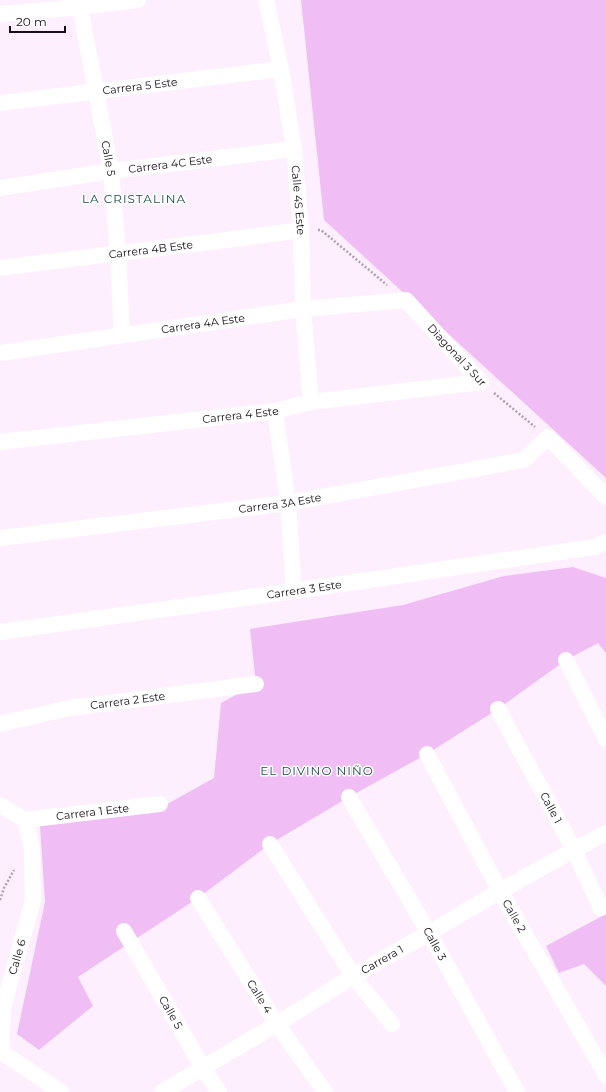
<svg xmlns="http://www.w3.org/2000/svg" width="606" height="1092" font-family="Montserrat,sans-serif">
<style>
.green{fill:#f0bdf4}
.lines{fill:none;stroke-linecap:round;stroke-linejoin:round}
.path{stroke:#aea2af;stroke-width:2.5;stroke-dasharray:2 2;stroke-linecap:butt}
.minor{stroke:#fff;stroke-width:16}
.labels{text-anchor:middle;stroke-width:3;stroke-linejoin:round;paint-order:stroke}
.street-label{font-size:11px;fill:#160e17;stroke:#fff}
.neighbourhood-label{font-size:12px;letter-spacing:1px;fill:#175047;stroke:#fff}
</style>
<rect width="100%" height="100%" fill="#feefff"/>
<!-- green -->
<g class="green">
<path d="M301,0H606V478L324,220Z"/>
<path d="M573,567L606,578V653L598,643L566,660L498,709L427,754L349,797L270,844L198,898L78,977L93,1006L39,1050L17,1034L45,902L40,826L160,808L214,778L221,703L256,684L250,629L403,605L504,576Z"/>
<path d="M606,914V986L584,964L559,973L546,946Z"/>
</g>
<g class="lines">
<!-- path -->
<g class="path">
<path d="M318,230H321L387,285"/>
<path d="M494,393L535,427"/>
<path d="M0,900L4,888L14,870"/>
</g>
<!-- minor -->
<g class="minor">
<path id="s1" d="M266,0L281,69L294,149L301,230L303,309L311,402"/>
<path id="s2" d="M80,7L111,171L118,253L122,335"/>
<path d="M0,14L80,7L138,0"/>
<path id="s3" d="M0,103L281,69"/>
<path id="s4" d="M0,188L111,171L294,149"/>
<path id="s5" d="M0,268C100,255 201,244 301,230"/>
<path id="s6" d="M0,353L303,309L406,300L481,382"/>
<path d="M275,411L288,503L294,591"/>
<path id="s7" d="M0,442L275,411L311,402L481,382"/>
<path id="s8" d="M0,538L288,503L524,460L548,437L606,497"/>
<path id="s9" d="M0,632L294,591L595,547L606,542"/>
<path d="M566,660L606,739"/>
<path id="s10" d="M498,709L574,850L601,908"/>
<path id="s11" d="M0,724L70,708L256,684"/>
<path id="s12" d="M427,754L500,891L606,1075"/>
<path id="s13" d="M349,797L429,933L517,1092"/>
<path d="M0,805L25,820L32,848L33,900L3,1008L1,1051"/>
<path id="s14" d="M25,820L160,804"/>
<path d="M270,844L353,976L392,1024"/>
<path id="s15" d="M198,898L277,1024L325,1092"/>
<path id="s16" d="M124,931L203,1068L219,1092"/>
<path d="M0,1051L61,1092"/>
<path id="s17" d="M162,1092L277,1024L353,976L429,933L500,891L574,850L606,833"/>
</g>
</g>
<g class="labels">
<!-- street labels -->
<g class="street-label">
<text dy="4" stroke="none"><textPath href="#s3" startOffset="141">Carrera 5 Este</textPath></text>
<text dy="4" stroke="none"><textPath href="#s2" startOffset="154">Calle 5</textPath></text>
<text dy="4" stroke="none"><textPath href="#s4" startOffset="172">Carrera 4C Este</textPath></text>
<text dy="4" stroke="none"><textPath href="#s1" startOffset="203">Calle 4S Este</textPath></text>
<text dy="4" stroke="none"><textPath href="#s5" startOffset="152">Carrera 4B Este</textPath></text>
<text dy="4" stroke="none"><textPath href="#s6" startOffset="205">Carrera 4A Este</textPath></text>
<text transform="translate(457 355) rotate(47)" y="4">Diagonal 3 Sur</text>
<text dy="4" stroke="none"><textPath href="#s7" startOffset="242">Carrera 4 Este</textPath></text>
<text dy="4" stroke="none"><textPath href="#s8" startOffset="282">Carrera 3A Este</textPath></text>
<text dy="4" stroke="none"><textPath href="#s9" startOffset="307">Carrera 3 Este</textPath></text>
<text dy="4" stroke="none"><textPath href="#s11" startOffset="130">Carrera 2 Este</textPath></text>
<text dy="4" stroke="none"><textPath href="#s10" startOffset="112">Calle 1</textPath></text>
<text dy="4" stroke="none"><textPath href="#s14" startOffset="68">Carrera 1 Este</textPath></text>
<text dy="4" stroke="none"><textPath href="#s12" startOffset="184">Calle 2</textPath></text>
<text dy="4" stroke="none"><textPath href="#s13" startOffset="170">Calle 3</textPath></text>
<text transform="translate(17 957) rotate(-74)" y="4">Calle 6</text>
<text dy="4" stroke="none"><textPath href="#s17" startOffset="257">Carrera 1</textPath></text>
<text dy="4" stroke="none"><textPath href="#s15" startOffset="116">Calle 4</textPath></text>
<text dy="4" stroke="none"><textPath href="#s16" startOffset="94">Calle 5</textPath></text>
</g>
<!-- neighbourhood labels -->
<g class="neighbourhood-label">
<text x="134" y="203">LA CRISTALINA</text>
<text x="317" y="775">EL DIVINO NIÑO</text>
</g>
</g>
<!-- scale -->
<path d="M10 26v6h55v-6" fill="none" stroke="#160e17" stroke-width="2"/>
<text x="16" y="26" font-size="12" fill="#160e17" stroke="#ffffff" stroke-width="3" paint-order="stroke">20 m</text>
</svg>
